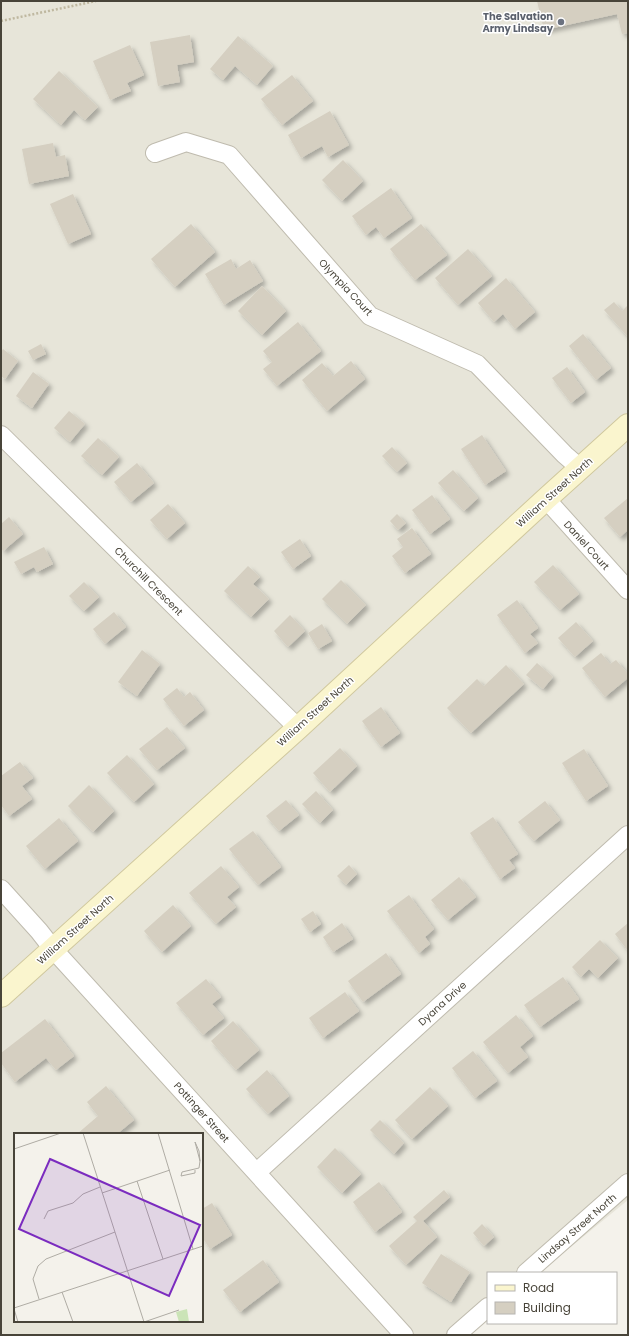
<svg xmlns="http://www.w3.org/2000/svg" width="629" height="1336" font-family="Poppins,sans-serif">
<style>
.residential{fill:#e7e5d9;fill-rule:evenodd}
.building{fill:#d5cfc1;filter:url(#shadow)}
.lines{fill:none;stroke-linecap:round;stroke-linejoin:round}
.street-casing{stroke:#bfbbae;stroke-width:20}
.secondary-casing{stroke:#d0c89e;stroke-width:24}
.path{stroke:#bfb8a0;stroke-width:2.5;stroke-dasharray:2 2;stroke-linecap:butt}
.street{stroke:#fff;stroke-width:18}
.secondary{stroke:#faf5ce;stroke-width:22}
.worship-dot{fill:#6b7280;stroke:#fff;stroke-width:1.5}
.labels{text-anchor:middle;stroke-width:3;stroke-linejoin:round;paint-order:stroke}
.worship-label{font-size:10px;font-weight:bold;fill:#5b616d;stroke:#fff;text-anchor:end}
.street-label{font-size:10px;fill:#484439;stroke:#fff}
.inset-road{fill:none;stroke:#afaca4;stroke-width:1}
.view{fill:#7b2cbf;fill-opacity:0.15;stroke:#7b2cbf;stroke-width:2}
.inset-edge{fill:none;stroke:#484439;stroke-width:2}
</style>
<defs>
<filter id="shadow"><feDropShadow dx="3.5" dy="3.5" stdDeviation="2" flood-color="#0004"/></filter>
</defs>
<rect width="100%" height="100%" fill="#f4f2eb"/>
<!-- residential -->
<path class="residential" d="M1,1H628V1200L539,1273H488V1315L463,1335H1ZM15,1134H202V1321H15Z"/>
<!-- building -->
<g class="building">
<path d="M537,1H628V33L622,34L617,14L544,30Z"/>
<path d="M190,35L194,62L177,65L180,82L158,86L150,42Z"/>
<path d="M238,36L273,66L257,85L235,66L223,80L210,69Z"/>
<path d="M130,45L144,75L127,83L131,91L110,100L93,61Z"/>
<path d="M59,71L98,107L85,120L74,110L61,125L33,99Z"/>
<path d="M292,75L313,101L282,125L261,99Z"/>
<path d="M330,111L349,145L328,157L322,146L301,158L288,135Z"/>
<path d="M53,143L56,157L65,155L69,176L29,184L22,149Z"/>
<path d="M343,160L363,181L342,201L322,180Z"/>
<path d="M391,188L412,218L384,238L376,227L366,235L352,216Z"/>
<path d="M73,194L91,234L68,244L50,204Z"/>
<path d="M191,224L215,252L175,287L151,259Z"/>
<path d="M421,224L447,255L415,280L390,249Z"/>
<path d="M468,249L492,276L458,305L435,278Z"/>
<path d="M231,259L236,269L250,260L263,281L224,305L205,274Z"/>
<path d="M506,278L535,312L515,329L503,314L494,322L478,303Z"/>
<path d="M262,286L286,311L262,335L238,311Z"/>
<path d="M614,302L622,311L628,305V337L604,310Z"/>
<path d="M298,322L321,351L277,386L263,369L272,362L263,351Z"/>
<path d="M583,334L611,368L596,380L569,346Z"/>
<path d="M41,344L46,354L33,360L28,351Z"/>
<path d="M3,349L18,361L5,379L1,376V352Z"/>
<path d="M351,361L365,379L327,411L302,380L322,363L333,376Z"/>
<path d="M567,367L585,392L571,403L552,378Z"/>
<path d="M33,372L49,384L32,408L16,396Z"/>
<path d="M69,411L85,424L70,442L54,428Z"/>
<path d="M482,435L506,471L485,485L461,449Z"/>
<path d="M98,438L119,457L102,475L81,456Z"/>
<path d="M392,447L407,463L397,472L382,456Z"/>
<path d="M137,463L154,483L131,502L114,482Z"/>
<path d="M453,470L478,498L464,511L438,483Z"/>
<path d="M432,495L450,519L430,534L412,510Z"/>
<path d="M628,498V530L620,537L604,518Z"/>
<path d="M168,504L185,523L167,539L150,520Z"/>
<path d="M397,514L406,523L398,530L390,521Z"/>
<path d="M9,517L23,534L3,551L1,548V524Z"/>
<path d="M412,528L431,554L405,573L392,556L403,547L397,539Z"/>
<path d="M300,539L311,556L293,569L281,552Z"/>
<path d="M44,547L53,564L37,572L34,567L21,574L14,562Z"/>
<path d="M553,565L579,594L560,610L534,582Z"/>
<path d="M248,566L260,577L253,584L269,599L251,617L224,591Z"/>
<path d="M341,580L366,605L347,624L322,599Z"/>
<path d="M84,582L99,597L84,611L69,596Z"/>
<path d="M517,600L538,628L530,634L538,643L525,653L497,615Z"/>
<path d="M114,612L126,627L105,644L93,629Z"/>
<path d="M290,615L305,631L288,647L274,631Z"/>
<path d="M576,622L593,641L575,657L558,638Z"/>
<path d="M322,624L332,641L318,649L308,633Z"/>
<path d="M142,650L160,664L137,696L118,682Z"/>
<path d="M601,653L610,664L616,660L628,674V678L605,697L582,668Z"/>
<path d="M537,663L553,677L543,689L526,675Z"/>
<path d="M506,665L524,684L471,733L447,708L477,679L484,686Z"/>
<path d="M177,688L184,697L190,692L204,710L184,726L163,699Z"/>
<path d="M381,707L400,733L381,747L362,721Z"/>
<path d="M167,727L185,748L157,770L139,749Z"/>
<path d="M340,748L357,766L330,792L313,773Z"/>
<path d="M584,749L608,786L586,801L562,763Z"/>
<path d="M127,755L154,784L134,802L107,773Z"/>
<path d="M20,762L33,778L22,786L32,799L9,816L1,805V776Z"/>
<path d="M89,785L114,811L93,832L68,806Z"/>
<path d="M316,791L333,810L320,823L302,804Z"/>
<path d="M286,800L299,815L279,831L266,816Z"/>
<path d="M545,801L560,820L534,841L518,822Z"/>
<path d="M493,817L518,854L509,860L515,868L500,879L470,833Z"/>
<path d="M59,818L78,841L45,869L26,846Z"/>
<path d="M253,831L281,867L258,885L229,849Z"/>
<path d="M349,865L357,874L346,885L337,876Z"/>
<path d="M221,866L239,887L227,897L236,907L216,924L189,893Z"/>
<path d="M459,877L476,897L448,920L431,900Z"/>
<path d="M409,895L434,929L425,937L430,944L419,953L387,911Z"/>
<path d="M173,905L191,926L162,952L144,931Z"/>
<path d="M313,911L321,924L310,932L301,919Z"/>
<path d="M342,923L353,939L333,952L323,937Z"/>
<path d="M628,923V951L615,934Z"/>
<path d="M600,940L618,958L598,978L589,969L581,977L572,967Z"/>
<path d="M386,953L401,974L363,1002L348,981Z"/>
<path d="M563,977L579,999L540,1027L524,1005Z"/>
<path d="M206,979L221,997L212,1004L224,1018L203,1035L176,1003Z"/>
<path d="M345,992L359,1011L323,1038L309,1018Z"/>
<path d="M516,1015L533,1036L520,1047L528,1057L508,1073L483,1042Z"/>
<path d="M45,1019L74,1056L56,1070L46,1058L15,1082L1,1063V1053Z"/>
<path d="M233,1021L259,1050L236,1070L211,1041Z"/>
<path d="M473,1051L497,1081L475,1098L452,1068Z"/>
<path d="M267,1070L289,1096L268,1114L246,1089Z"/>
<path d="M106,1086L134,1120L117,1134H77L98,1116L87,1102Z"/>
<path d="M430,1087L448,1106L412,1139L395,1120Z"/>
<path d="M380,1120L404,1143L394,1154L370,1130Z"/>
<path d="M335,1148L361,1174L342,1193L317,1167Z"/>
<path d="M379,1182L402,1212L375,1232L353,1202Z"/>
<path d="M444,1190L450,1197L423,1221L437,1237L406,1265L389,1246L417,1221L413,1217Z"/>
<path d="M212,1203L232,1235L210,1249L202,1237V1209Z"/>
<path d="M482,1224L494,1237L484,1246L473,1233Z"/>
<path d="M441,1254L470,1272L451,1302L422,1283Z"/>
<path d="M263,1260L279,1282L240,1312L223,1290Z"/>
</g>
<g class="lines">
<defs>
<g id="street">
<path d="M155,153L186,142L229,155L370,316L477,364L565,455L580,468"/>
<path d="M1,435L298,728"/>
<path d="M546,499L628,590"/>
<path d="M1,889L39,931L53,949L404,1335"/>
<path d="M257,1172L628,835"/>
<path d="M526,1273L628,1183"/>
<path d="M456,1335L488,1307"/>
</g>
<path id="secondary" d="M1,996L298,728L546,499L628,425"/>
</defs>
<!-- street casing -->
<use href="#street" class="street-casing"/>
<!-- secondary casing -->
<use href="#secondary" class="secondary-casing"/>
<!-- path -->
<path class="path" d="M1,21L96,1"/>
<!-- street -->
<use href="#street" class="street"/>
<!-- secondary -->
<use href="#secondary" class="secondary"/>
</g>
<!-- markers -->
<circle class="worship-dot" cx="561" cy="22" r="4"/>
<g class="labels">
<!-- worship labels -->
<g class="worship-label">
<text x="553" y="20">The Salvation<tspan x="553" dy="12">Army Lindsay</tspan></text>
</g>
<!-- street labels -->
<g class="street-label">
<text transform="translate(346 287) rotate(47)" y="4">Olympia Court</text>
<text transform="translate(554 492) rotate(-42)" y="4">William Street North</text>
<text transform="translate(587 545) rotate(48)" y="4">Daniel Court</text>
<text transform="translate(149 581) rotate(45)" y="4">Churchill Crescent</text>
<text transform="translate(315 711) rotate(-42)" y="4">William Street North</text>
<text transform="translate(75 929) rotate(-42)" y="4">William Street North</text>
<text transform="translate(442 1003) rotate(-42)" y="4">Dyana Drive</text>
<text transform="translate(202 1112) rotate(48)" y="4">Pottinger Street</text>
<text transform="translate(577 1228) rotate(-41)" y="4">Lindsay Street North</text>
</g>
</g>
<!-- overview -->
<g transform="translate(14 1133)">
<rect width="189" height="189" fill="#f4f2eb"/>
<path d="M173,176L175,189H165L162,179Z" fill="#cbe4b7"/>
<path class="inset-road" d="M69,0L130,189M144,0L179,116M0,16L47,0M181,37V40L167,43L168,39L185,35L186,28L181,9L185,18L186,28M123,48L149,126M88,60L156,37M30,86L34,78L59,70L69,61L86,54M48,159L59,189M25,166L19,146L24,133L32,126L101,99M0,175L189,113M0,176L4,189M130,189L165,177"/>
<path class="view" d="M36,26L186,92L155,163L5,96Z"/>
<rect width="189" height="189" class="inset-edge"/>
</g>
<!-- border -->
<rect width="629" height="1336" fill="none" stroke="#484439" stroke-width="4"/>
<!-- legend -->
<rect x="487" y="1272" width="130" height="52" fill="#ffffff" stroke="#b6b4b0"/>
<rect x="495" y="1285" width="20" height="6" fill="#faf5ce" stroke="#b6b4b0"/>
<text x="523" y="1292" font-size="12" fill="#484439">Road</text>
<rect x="495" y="1302" width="20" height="12" fill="#d5cfc1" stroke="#b6b4b0"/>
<text x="523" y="1312" font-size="12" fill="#484439">Building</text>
</svg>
